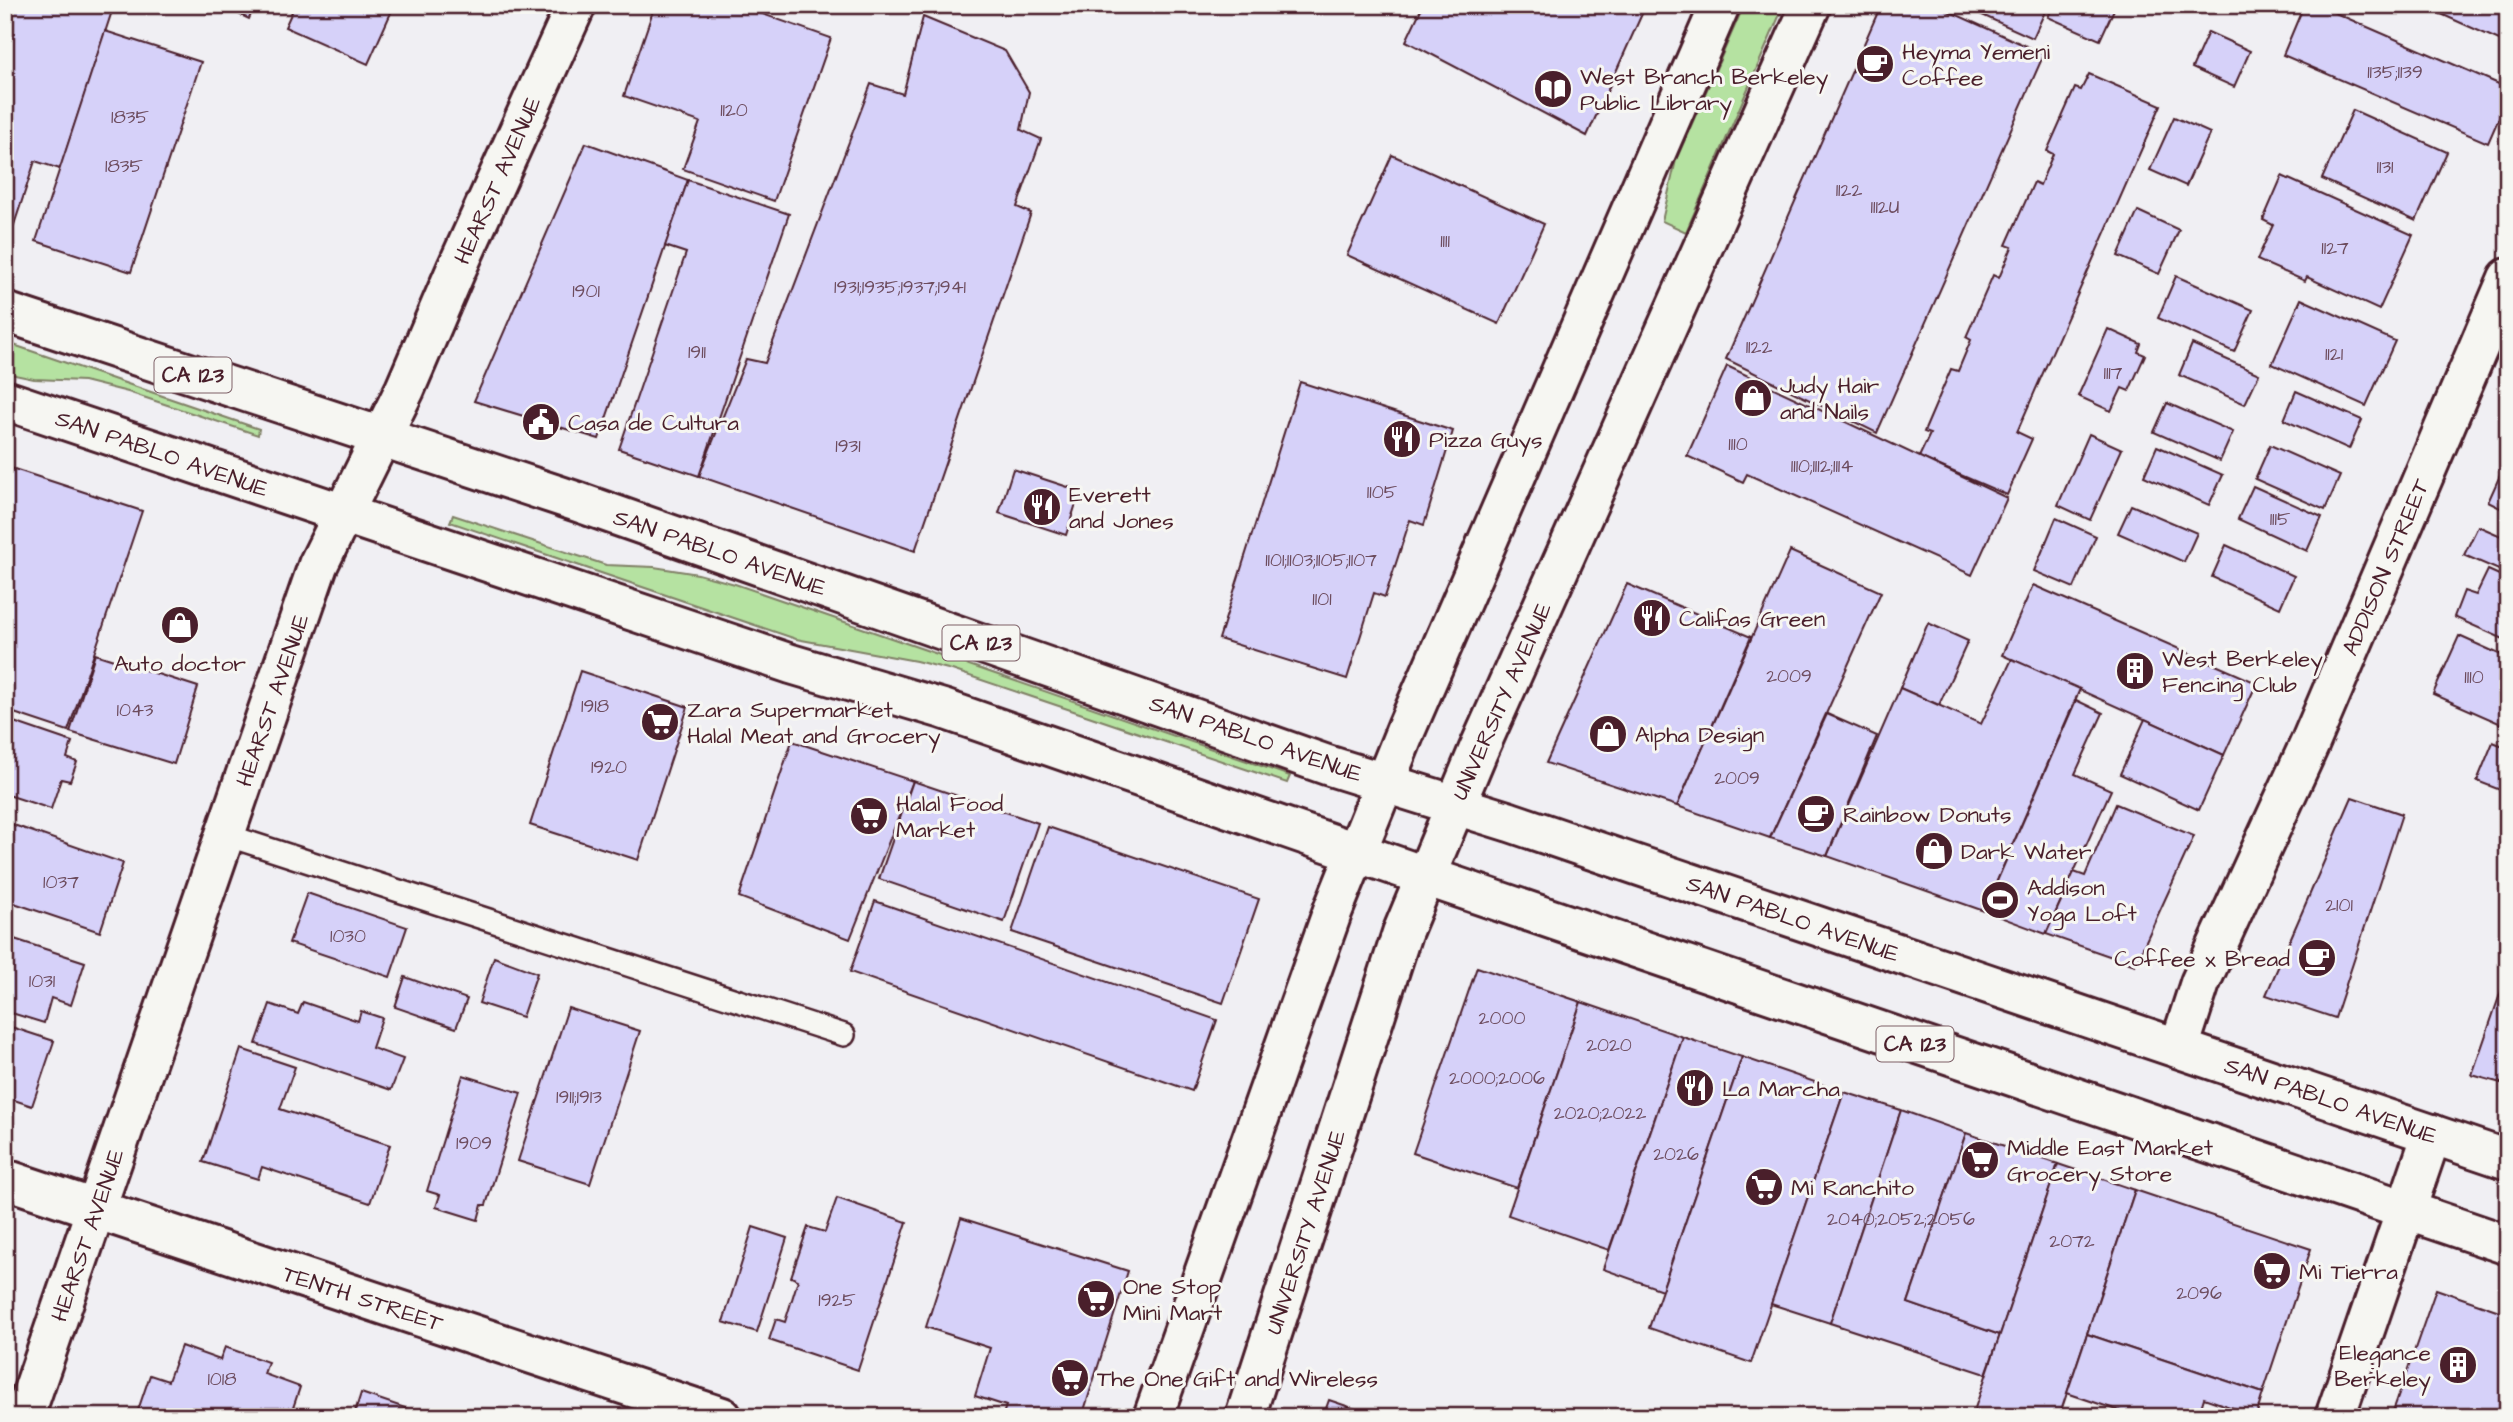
<svg xmlns="http://www.w3.org/2000/svg" width="2513" height="1422" font-family="'Architects Daughter',sans-serif">
<style>
.green{fill:#b5e2a1;stroke:#808066;stroke-width:2}
.building{fill:#d6d1f9;stroke:#4a1f2b;stroke-width:2}
.lines{fill:none;stroke-linecap:round;stroke-linejoin:round}
.lane-casing{stroke:#4a1f2b;stroke-width:26}
.street-casing{stroke:#4a1f2b;stroke-width:44}
.secondary-casing{stroke:#4a1f2b;stroke-width:44}
.primary-casing{stroke:#4a1f2b;stroke-width:44}
.lane{stroke:#f6f6f2;stroke-width:21}
.street{stroke:#f6f6f2;stroke-width:38}
.secondary{stroke:#f6f6f2;stroke-width:38}
.primary{stroke:#f6f6f2;stroke-width:38}
.labels{text-anchor:middle;stroke-width:6;stroke-linejoin:round;paint-order:stroke}
.number-label{font-size:19px;fill:#6d4c5e}
.shield{fill:#f6f6f2;stroke:#7e6067;stroke-width:2}
.shield-label{font-size:21px;font-weight:bold;fill:#4a1f2b}
.poi-label{font-size:23px;fill:#4a1f2b;stroke:#f6f6f2;text-anchor:start}
.street-label{font-size:23px;fill:#4a1f2b;stroke:#f6f6f2}
</style>
<rect width="100%" height="100%" fill="#f0eff3"/>
<filter id="ink" filterUnits="userSpaceOnUse"><feTurbulence type="fractalNoise" baseFrequency=".0143" numOctaves="2"/><feDisplacementMap in="SourceGraphic" scale="14" xChannelSelector="R" yChannelSelector="G"/><feConvolveMatrix kernelMatrix="1 2 1 2 8 2 1 2 1" color-interpolation-filters="sRGB"/></filter>
<g filter="url(#ink)">
<!-- green -->
<g class="green">
<path d="M1744,5H1784L1686,232L1662,221L1676,160Z"/>
<path d="M5,342L259,429L258,435L128,392L84,381L34,379L5,373Z"/>
<path d="M453,515L606,565L654,567L698,574L735,584L1290,776L1287,783L952,670L916,661L796,639L450,522Z"/>
</g>
<!-- building -->
<g class="building">
<path d="M5,5H114L60,169L35,161L9,240L5,239Z"/>
<path d="M219,5H255L249,19Z"/>
<path d="M295,5H393L394,6L368,64L285,27Z"/>
<path d="M655,5H737L831,38L774,201L683,169L700,122L624,96Z"/>
<path d="M1423,5H1646L1587,136L1406,41Z"/>
<path d="M1881,5H1935L2044,54L1877,433L1726,359Z"/>
<path d="M1960,5H2048L2033,38Z"/>
<path d="M2054,5H2116L2100,40L2048,17Z"/>
<path d="M2304,5H2317L2508,88V97L2488,143L2283,55Z"/>
<path d="M2421,5H2508V44Z"/>
<path d="M923,17L1005,51L1029,92L1021,130L1041,139L1017,207L1031,213L915,551L699,476L746,359L765,363L871,84L903,94Z"/>
<path d="M105,31L201,62L131,272L36,241Z"/>
<path d="M2208,32L2250,51L2234,87L2192,68Z"/>
<path d="M2089,74L2161,105L2017,432L2032,439L2007,495L1919,457L1930,434L1924,432L1951,369L1958,371L1971,340L1966,337L1993,275L1999,278L2012,247L2006,245L2034,182L2040,185L2053,154L2047,151L2075,88L2081,90Z"/>
<path d="M2353,110L2447,152L2416,221L2322,179Z"/>
<path d="M2174,117L2210,133L2186,186L2150,170Z"/>
<path d="M586,143L688,180L599,439L474,401Z"/>
<path d="M1392,155L1544,224L1499,324L1347,255Z"/>
<path d="M2282,176L2413,235L2379,310L2307,277L2305,281L2257,260L2273,225L2263,220Z"/>
<path d="M688,180L789,214L699,476L619,449L686,253L665,246Z"/>
<path d="M2138,211L2179,230L2159,274L2118,256Z"/>
<path d="M2176,276L2253,310L2234,352L2158,318Z"/>
<path d="M2301,299L2395,341L2366,406L2272,364Z"/>
<path d="M2108,329L2141,344L2138,352L2145,355L2129,391L2122,388L2111,411L2078,396Z"/>
<path d="M2192,344L2259,374L2245,404L2179,375Z"/>
<path d="M1727,366L2007,498L1972,575L1747,474L1743,482L1687,456Z"/>
<path d="M1300,382L1453,431L1424,525L1410,520L1385,597L1374,593L1347,679L1219,639Z"/>
<path d="M2296,391L2362,420L2349,449L2284,420Z"/>
<path d="M2167,403L2233,432L2220,461L2154,432Z"/>
<path d="M2089,434L2122,449L2090,520L2058,505Z"/>
<path d="M2270,445L2340,476L2325,510L2255,479Z"/>
<path d="M2157,446L2223,475L2209,505L2144,476Z"/>
<path d="M5,466L142,511L68,731L5,710Z"/>
<path d="M1013,469L1080,491L1066,535L999,513Z"/>
<path d="M2501,473L2508,476V512L2488,502Z"/>
<path d="M2253,486L2322,517L2307,551L2238,519Z"/>
<path d="M2131,505L2197,533L2184,562L2118,533Z"/>
<path d="M2056,518L2096,536L2074,588L2034,571Z"/>
<path d="M2478,526L2508,539V574L2464,555Z"/>
<path d="M2226,545L2294,576L2280,608L2212,577Z"/>
<path d="M1790,551L1881,592L1770,838L1677,806Z"/>
<path d="M2488,570L2508,579V641L2454,617L2464,591L2476,595Z"/>
<path d="M1627,584L1751,637L1677,806L1546,763Z"/>
<path d="M2033,585L2257,683L2224,755L2002,655Z"/>
<path d="M1928,623L1968,641L1939,705L1900,688Z"/>
<path d="M2459,636L2508,658V727L2433,694Z"/>
<path d="M95,654L198,687L174,764L70,732Z"/>
<path d="M2012,659L2080,689L1984,911L1827,856L1900,688L1981,724Z"/>
<path d="M580,671L688,707L638,860L530,825Z"/>
<path d="M2076,700L2103,713L2075,774L2111,790L2046,934L1984,911Z"/>
<path d="M1827,714L1877,736L1827,856L1770,838Z"/>
<path d="M5,719L72,742L67,758L77,762L70,781L61,779L51,809L5,794Z"/>
<path d="M2145,719L2224,755L2199,810L2120,774Z"/>
<path d="M792,741L913,781L850,939L739,897Z"/>
<path d="M2493,742L2508,748V793L2477,781Z"/>
<path d="M913,781L1038,823L1004,922L879,879Z"/>
<path d="M2352,797L2402,814L2335,1018L2266,995Z"/>
<path d="M2116,804L2194,836L2135,965L2046,934L2074,872L2085,876Z"/>
<path d="M5,822L123,863L100,932L5,900Z"/>
<path d="M1048,827L1259,899L1223,1003L1012,932Z"/>
<path d="M307,893L407,927L390,977L289,943Z"/>
<path d="M875,901L1217,1020L1192,1091L850,972Z"/>
<path d="M5,936L85,962L71,1005L51,998L44,1023L5,1011Z"/>
<path d="M494,957L537,973L522,1017L479,1003Z"/>
<path d="M1477,967L1581,1002L1517,1188L1413,1153Z"/>
<path d="M2508,971V1085L2472,1075Z"/>
<path d="M405,977L467,999L456,1028L395,1007Z"/>
<path d="M303,1002L358,1021L361,1011L382,1018L372,1048L403,1059L391,1090L256,1044L270,1004L298,1014Z"/>
<path d="M1581,1002L1683,1037L1609,1250L1508,1215Z"/>
<path d="M568,1008L640,1031L590,1184L518,1161Z"/>
<path d="M5,1025L54,1041L32,1106L5,1097Z"/>
<path d="M1683,1037L1742,1057L1662,1290L1603,1269Z"/>
<path d="M241,1049L295,1067L280,1109L390,1145L370,1203L262,1167L258,1179L203,1162Z"/>
<path d="M1742,1057L1844,1092L1751,1363L1649,1328Z"/>
<path d="M463,1075L521,1093L486,1205H482L478,1220L436,1207L440,1195L427,1191Z"/>
<path d="M1844,1092L1901,1110L1830,1323L1771,1304Z"/>
<path d="M1901,1110L1966,1133L1908,1303L2000,1335L1986,1374L1830,1323Z"/>
<path d="M1966,1133L2058,1164L2000,1335L1908,1303Z"/>
<path d="M2058,1164L2135,1190L2067,1393L2059,1417H1972Z"/>
<path d="M2135,1190L2311,1249L2263,1393L2087,1334Z"/>
<path d="M837,1198L907,1222L858,1370L769,1340L776,1319L785,1322L798,1280L791,1277L808,1227L825,1232Z"/>
<path d="M961,1218L1128,1271L1082,1417H1002L1006,1406L975,1396L990,1348L926,1327Z"/>
<path d="M753,1227L787,1238L757,1332L723,1322Z"/>
<path d="M2436,1289L2508,1314V1417H2391Z"/>
<path d="M2087,1334L2263,1393L2256,1416L2204,1398L2198,1417H2138L2067,1393Z"/>
<path d="M181,1346L220,1360L225,1347L268,1362L264,1374L300,1387L290,1417H150L137,1413L150,1375L168,1381Z"/>
<path d="M361,1393L420,1413L418,1417H342L343,1411L354,1415Z"/>
<path d="M1329,1400L1379,1417H1323Z"/>
</g>
<g class="lines">
<defs>
<path id="lane" d="M226,835L844,1035"/>
<g id="street">
<path d="M2179,1048L2200,983L2310,743L2508,278"/>
<path d="M5,1179L722,1417"/>
<path d="M24,1417L318,565L405,389L456,270L576,5"/>
<path d="M2335,1417L2432,1134"/>
</g>
<g id="secondary">
<path d="M1153,1417L1333,910L1407,727L1720,5"/>
<path d="M1245,1417L1402,933L1478,751L1811,5"/>
</g>
<g id="primary">
<path d="M5,312L578,502L1327,765L1510,822L2508,1160"/>
<path d="M5,400L791,664L943,709L1425,876L2508,1245"/>
</g>
</defs>
<!-- lane casing -->
<use href="#lane" class="lane-casing"/>
<!-- street casing -->
<use href="#street" class="street-casing"/>
<!-- secondary casing -->
<use href="#secondary" class="secondary-casing"/>
<!-- primary casing -->
<use href="#primary" class="primary-casing"/>
<!-- lane -->
<use href="#lane" class="lane"/>
<!-- street -->
<use href="#street" class="street"/>
<!-- secondary -->
<use href="#secondary" class="secondary"/>
<!-- primary -->
<use href="#primary" class="primary"/>
</g>
</g>
<!-- icons -->
<defs>
<symbol id="cafe-disc" viewBox="-11 -11 22 22"><circle r="9.5" fill="#4a1f2b" stroke="#f6f6f2"/><path d="M-5.5-4.5H6V0H3Q3 3.5 0 3.5H-2.5Q-5.5 3.5-5.5 0ZM3-3.2v2h1.7v-2ZM-6 4.5H4V6H-6Z" fill="#fff"/></symbol>
<symbol id="library-disc" viewBox="-11 -11 22 22"><circle r="9.5" fill="#4a1f2b" stroke="#f6f6f2"/><path d="M-6-4Q-3-5.5-.7-3.5V5Q-3 3-6 4ZM6-4Q3-5.5 .7-3.5V5Q3 3 6 4Z" fill="#fff"/></symbol>
<symbol id="shop-disc" viewBox="-11 -11 22 22"><circle r="9.5" fill="#4a1f2b" stroke="#f6f6f2"/><path d="M-5-2.5h2.3a2.7 3.5 0 0 1 5.4 0H5L5.5 6h-11ZM-1.5-2.5h3a1.5 2.3 0 0 0-3 0Z" fill="#fff"/></symbol>
<symbol id="civic-disc" viewBox="-11 -11 22 22"><circle r="9.5" fill="#4a1f2b" stroke="#f6f6f2"/><path d="M-.6-6.5H3V-4.5H.6V-3L4-1V1h2V6H-6V1h2V-1L-.6-3ZM-1.2 2.5V6h2.4V2.5Z" fill="#fff"/></symbol>
<symbol id="restaurant-disc" viewBox="-11 -11 22 22"><circle r="9.5" fill="#4a1f2b" stroke="#f6f6f2"/><path d="M-5-6h1v4h1v-4h1v4h1v-4h1v5L-1.5 .5V6h-2V.5L-5-1ZM5-6V6H3V1.5H1.5Q1.5-4 5-6Z" fill="#fff"/></symbol>
<symbol id="building-disc" viewBox="-11 -11 22 22"><circle r="9.5" fill="#4a1f2b" stroke="#f6f6f2"/><path d="M-4-6H4V6H1V3H-1V6H-4ZM-2.5-4.3h1.7v1.8h-1.7ZM.8-4.3h1.7v1.8H.8ZM-2.5-1h1.7V.8h-1.7ZM.8-1h1.7V.8H.8Z" fill="#fff"/></symbol>
<symbol id="supermarket-disc" viewBox="-11 -11 22 22"><circle r="9.5" fill="#4a1f2b" stroke="#f6f6f2"/><path d="M-6-5.5h2.5l.6 2H6L4.5 2H-2.5L-4.4-4H-6ZM-1.5 3.2a1.3 1.3 0 1 0 .1 0ZM3 3.2a1.3 1.3 0 1 0 .1 0Z" fill="#fff"/></symbol>
<symbol id="stadium-disc" viewBox="-11 -11 22 22"><circle r="9.5" fill="#4a1f2b" stroke="#f6f6f2"/><path d="M0-5a6.5 5 0 1 0 0 10a6.5 5 0 1 0 0-10ZM-3.5-1.8h7v3.6h-7Z" fill="#fff"/></symbol>
</defs>
<g fill-rule="evenodd">
<use href="#cafe-disc" x="1853" y="42" width="44" height="44"/>
<use href="#library-disc" x="1531" y="67" width="44" height="44"/>
<use href="#shop-disc" x="1731" y="376" width="44" height="44"/>
<use href="#civic-disc" x="519" y="400" width="44" height="44"/>
<use href="#restaurant-disc" x="1380" y="417" width="44" height="44"/>
<use href="#restaurant-disc" x="1020" y="485" width="44" height="44"/>
<use href="#restaurant-disc" x="1630" y="596" width="44" height="44"/>
<use href="#shop-disc" x="158" y="603" width="44" height="44"/>
<use href="#building-disc" x="2113" y="649" width="44" height="44"/>
<use href="#supermarket-disc" x="638" y="700" width="44" height="44"/>
<use href="#shop-disc" x="1586" y="712" width="44" height="44"/>
<use href="#cafe-disc" x="1794" y="792" width="44" height="44"/>
<use href="#supermarket-disc" x="847" y="794" width="44" height="44"/>
<use href="#shop-disc" x="1912" y="829" width="44" height="44"/>
<use href="#stadium-disc" x="1978" y="878" width="44" height="44"/>
<use href="#cafe-disc" x="2295" y="936" width="44" height="44"/>
<use href="#restaurant-disc" x="1673" y="1066" width="44" height="44"/>
<use href="#supermarket-disc" x="1958" y="1138" width="44" height="44"/>
<use href="#supermarket-disc" x="1742" y="1165" width="44" height="44"/>
<use href="#supermarket-disc" x="2250" y="1249" width="44" height="44"/>
<use href="#supermarket-disc" x="1074" y="1277" width="44" height="44"/>
<use href="#building-disc" x="2436" y="1343" width="44" height="44"/>
<use href="#supermarket-disc" x="1048" y="1356" width="44" height="44"/>
</g>
<g class="labels">
<!-- number labels -->
<g class="number-label">
<text x="2395" y="78">1135;1139</text>
<text x="734" y="116">1120</text>
<text x="130" y="123">1835</text>
<text x="124" y="172">1835</text>
<text x="2385" y="173">1131</text>
<text x="1849" y="196">1122</text>
<text x="1885" y="213">1112U</text>
<text x="1445" y="247">1111</text>
<text x="2335" y="254">1127</text>
<text x="900" y="293">1931;1935;1937;1941</text>
<text x="586" y="297">1901</text>
<text x="1759" y="353">1122</text>
<text x="697" y="358">1911</text>
<text x="2334" y="360">1121</text>
<text x="2113" y="379">1117</text>
<text x="1738" y="450">1110</text>
<text x="848" y="452">1931</text>
<text x="1822" y="472">1110;1112;1114</text>
<text x="1382" y="498">1105</text>
<text x="2280" y="525">1115</text>
<text x="1321" y="566">1101;1103;1105;1107</text>
<text x="1322" y="605">1101</text>
<text x="1789" y="682">2009</text>
<text x="2474" y="683">1110</text>
<text x="595" y="712">1918</text>
<text x="135" y="716">1043</text>
<text x="609" y="773">1920</text>
<text x="1737" y="784">2009</text>
<text x="61" y="888">1037</text>
<text x="2339" y="911">2101</text>
<text x="348" y="942">1030</text>
<text x="42" y="987">1031</text>
<text x="1502" y="1024">2000</text>
<text x="1609" y="1051">2020</text>
<text x="1497" y="1084">2000;2006</text>
<text x="579" y="1103">1911;1913</text>
<text x="1600" y="1119">2020;2022</text>
<text x="474" y="1149">1909</text>
<text x="1676" y="1160">2026</text>
<text x="1901" y="1225">2040;2052;2056</text>
<text x="2072" y="1247">2072</text>
<text x="2199" y="1299">2096</text>
<text x="837" y="1306">1925</text>
<text x="222" y="1385">1018</text>
</g>
<!-- shield labels -->
<g class="shield">
<rect x="154.5" y="357.5" width="77" height="35" rx="5"/>
<rect x="942.5" y="625.5" width="77" height="35" rx="5"/>
<rect x="1876.5" y="1026.5" width="77" height="35" rx="5"/>
</g>
<g class="shield-label">
<text x="193" y="382">CA 123</text>
<text x="981" y="650">CA 123</text>
<text x="1915" y="1051">CA 123</text>
</g>
<!-- poi labels -->
<g class="poi-label">
<text x="1902" y="59">Heyma Yemeni<tspan x="1902" dy="26">Coffee</tspan></text>
<text x="1580" y="84">West Branch Berkeley<tspan x="1580" dy="26">Public Library</tspan></text>
<text x="1780" y="393">Judy Hair<tspan x="1780" dy="26">and Nails</tspan></text>
<text x="568" y="430">Casa de Cultura</text>
<text x="1429" y="447">Pizza Guys</text>
<text x="1069" y="502">Everett<tspan x="1069" dy="26">and Jones</tspan></text>
<text x="1679" y="626">Califas Green</text>
<text x="2162" y="666">West Berkeley<tspan x="2162" dy="26">Fencing Club</tspan></text>
<text x="180" y="671" text-anchor="middle">Auto doctor</text>
<text x="687" y="717">Zara Supermarket<tspan x="687" dy="26">Halal Meat and Grocery</tspan></text>
<text x="1635" y="742">Alpha Design</text>
<text x="896" y="811">Halal Food<tspan x="896" dy="26">Market</tspan></text>
<text x="1843" y="822">Rainbow Donuts</text>
<text x="1961" y="859">Dark Water</text>
<text x="2027" y="895">Addison<tspan x="2027" dy="26">Yoga Loft</tspan></text>
<text x="2290" y="966" text-anchor="end">Coffee x Bread</text>
<text x="1722" y="1096">La Marcha</text>
<text x="2007" y="1155">Middle East Market<tspan x="2007" dy="26">Grocery Store</tspan></text>
<text x="1791" y="1195">Mi Ranchito</text>
<text x="2299" y="1279">Mi Tierra</text>
<text x="1123" y="1294">One Stop<tspan x="1123" dy="26">Mini Mart</tspan></text>
<text x="2431" y="1360" text-anchor="end">Elegance<tspan x="2431" dy="26">Berkeley</tspan></text>
<text x="1097" y="1386">The One Gift and Wireless</text>
</g>
<!-- street labels -->
<g class="street-label">
<text transform="translate(497 180) rotate(-66)" y="8">HEARST AVENUE</text>
<text transform="translate(162 453) rotate(19)" y="8">SAN PABLO AVENUE</text>
<text transform="translate(720 552) rotate(19)" y="8">SAN PABLO AVENUE</text>
<text transform="translate(2385 567) rotate(-67)" y="8">ADDISON STREET</text>
<text transform="translate(272 700) rotate(-71)" y="8">HEARST AVENUE</text>
<text transform="translate(1501 701) rotate(-66)" y="8">UNIVERSITY AVENUE</text>
<text transform="translate(1256 738) rotate(19)" y="8">SAN PABLO AVENUE</text>
<text transform="translate(1793 918) rotate(19)" y="8">SAN PABLO AVENUE</text>
<text transform="translate(2331 1100) rotate(19)" y="8">SAN PABLO AVENUE</text>
<text transform="translate(1305 1232) rotate(-72)" y="8">UNIVERSITY AVENUE</text>
<text transform="translate(87 1235) rotate(-71)" y="8">HEARST AVENUE</text>
<text transform="translate(363 1298) rotate(18)" y="8">TENTH STREET</text>
</g>
</g>
<!-- margin -->
<rect width="2513" height="1422" fill="none" stroke="#f6f6f2" stroke-width="28"/>
<rect x="14" y="14" width="2485" height="1394" fill="none" stroke="#4a1f2b" stroke-width="2.5" filter="url(#ink)"/>
</svg>
